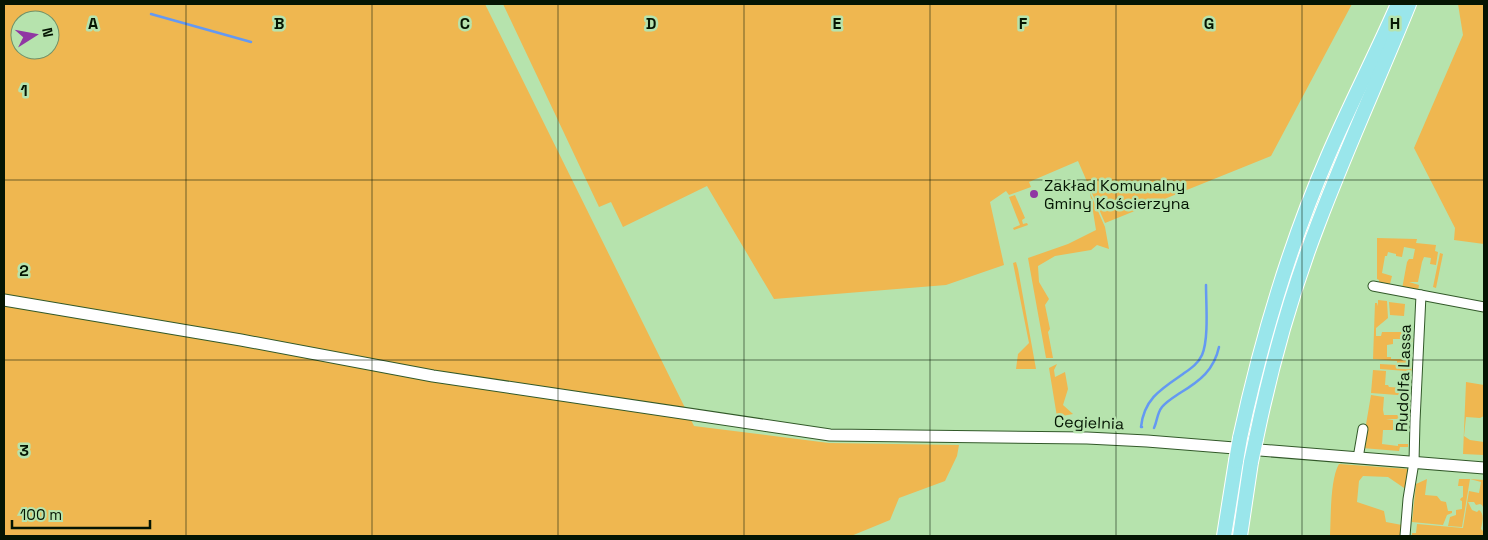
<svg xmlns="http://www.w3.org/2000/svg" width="1488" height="540" font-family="'Space Grotesk',sans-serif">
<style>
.green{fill:#efb750;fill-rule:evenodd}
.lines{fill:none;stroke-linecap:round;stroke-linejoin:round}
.stream{stroke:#6499f2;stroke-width:2.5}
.minor-casing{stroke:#325929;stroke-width:11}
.tertiary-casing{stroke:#325929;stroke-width:13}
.primary-casing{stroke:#fff;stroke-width:16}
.minor{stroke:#fff;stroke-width:9}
.tertiary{stroke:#fff;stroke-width:11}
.primary{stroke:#9ae6eb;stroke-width:14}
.primary-bridge-casing{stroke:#fff;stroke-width:16;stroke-linecap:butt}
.primary-bridge{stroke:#9ae6eb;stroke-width:14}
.grid{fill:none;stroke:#051503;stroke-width:1;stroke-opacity:0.55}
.poi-dot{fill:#9037a3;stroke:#b6e3ad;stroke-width:2}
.labels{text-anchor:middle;stroke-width:5;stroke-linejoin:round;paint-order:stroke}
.poi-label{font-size:16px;fill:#051503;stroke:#b6e3ad;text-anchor:start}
.street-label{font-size:16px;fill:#051503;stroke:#b6e3ad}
.grid-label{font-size:16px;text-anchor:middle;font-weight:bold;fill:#051503;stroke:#b6e3ad;stroke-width:5;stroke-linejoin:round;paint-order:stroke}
</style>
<rect width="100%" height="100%" fill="#b6e3ad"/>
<!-- green -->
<g class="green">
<path d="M4,4H485L694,426L829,443L959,445L957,456L945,481L899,498L890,520L851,536H4ZM20,20H50V50H20Z"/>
<path d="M503,4H1352L1271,156L1105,223L1078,161L1029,182L1031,187L1009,195L1006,191L990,202L1004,265L946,285L774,299L707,186L623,227L611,202L599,207Z"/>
<path d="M1458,4H1484V244L1454,240L1455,228L1414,148L1463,35Z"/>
<path d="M1090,193L1105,227L1109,249L1097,245L1091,250L1055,256L1038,266L1039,282L1049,299L1045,305L1050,329L1048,332L1053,358H1046L1028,258L1068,244L1096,230Z"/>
<path d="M1015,195L1025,218L1022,220L1023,224L1027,223L1028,225L1014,230L1013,228L1020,225L1009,197Z"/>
<path d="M1377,238L1417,239L1416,243L1436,245L1435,251L1438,252L1436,265L1430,264L1431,258L1424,257L1422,262L1418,282H1409L1419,285L1418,291L1402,289L1407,262L1409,259H1413L1415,249L1404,247L1402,257L1396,256V254L1388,252L1387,256H1385L1382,273L1392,276L1390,284L1379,282V280L1377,279Z"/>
<path d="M1440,253L1443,254L1436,288L1433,287Z"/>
<path d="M1016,262L1018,269L1036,369H1016L1018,354L1029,343L1013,263Z"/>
<path d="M1378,300L1387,301L1388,318L1376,328V336H1381L1382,332H1412L1410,334V337H1413L1412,342L1403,341L1402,339H1393V344L1387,345V357H1391V359H1401L1402,358L1403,345L1412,346L1411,380H1406V371L1380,369V364L1397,365V361L1373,359L1375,303H1377L1378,306Z"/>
<path d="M1389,302L1405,304L1404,316L1390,315Z"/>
<path d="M1057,364L1054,370L1055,377L1065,372L1068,389L1063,405L1073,414L1057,417L1049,368Z"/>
<path d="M1373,370L1386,371L1385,385H1388L1389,387L1403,388V392L1410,393V396L1371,393Z"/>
<path d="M1466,382L1484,385V416L1480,418L1466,417L1464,436L1470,440L1484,442V455L1463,454Z"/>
<path d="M1371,395L1384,397L1383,410L1384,415H1402V414H1409V419H1386L1393,420V430H1383L1382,444L1398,446V444H1408V447H1400L1399,451L1362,448Z"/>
<path d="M1339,464L1409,469L1407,490L1388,477L1363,476L1359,481L1357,502L1384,511L1386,522L1402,525L1401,536H1330C1331,518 1330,479 1339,464Z"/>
<path d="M1427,479L1425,495L1437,496L1441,501L1446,502L1448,511H1452V513L1447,515L1443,525L1412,522L1416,484Z"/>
<path d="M1459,479H1470L1462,527L1448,526L1450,517L1456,515V510L1462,509V501L1460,500L1461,498L1463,497V486H1458Z"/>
<path d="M1470,479L1484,480V509L1482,505L1480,504L1476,505L1474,502H1468L1472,510L1477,512L1479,510C1485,514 1482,523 1481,529L1484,532V536H1412V533H1416L1417,524L1463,528L1469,491L1479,493L1481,482Z"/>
</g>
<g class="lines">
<!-- stream -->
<g class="stream">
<path d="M151,14L251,42"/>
<path d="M1142,427H1141C1144,399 1161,389 1183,374C1190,369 1198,364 1202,355C1209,339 1206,304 1206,285"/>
<path d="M1154,428C1157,422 1157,413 1162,407C1167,401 1174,397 1180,393C1200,381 1214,370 1219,347"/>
</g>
<defs>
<g id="minor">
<path d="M1373,286L1484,307"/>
<path d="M1358,458L1363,429"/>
<path d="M1405,536L1408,499L1414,462L1415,421L1421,295"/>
</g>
<path id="tertiary" d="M4,300L241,340L433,376L830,435L1087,438L1147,441L1484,468"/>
<g id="primary">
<path d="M1240,438C1261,341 1289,246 1328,156C1350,104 1376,55 1398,4"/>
<path d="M1256,439C1271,366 1291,294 1318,224C1346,150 1379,78 1409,4"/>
<path d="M1224,536L1236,461"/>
<path d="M1240,536L1251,462"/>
</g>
</defs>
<!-- minor casing -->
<use href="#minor" class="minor-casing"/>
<!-- tertiary casing -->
<use href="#tertiary" class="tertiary-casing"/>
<!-- primary casing -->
<use href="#primary" class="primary-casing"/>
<!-- minor -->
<use href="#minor" class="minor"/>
<!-- tertiary -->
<use href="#tertiary" class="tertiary"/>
<!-- primary -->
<use href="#primary" class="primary"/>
<defs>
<g id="primary-bridge">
<path d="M1236,461L1240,438"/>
<path d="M1251,462L1256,439"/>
</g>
</defs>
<!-- primary-bridge casing -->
<use href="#primary-bridge" class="primary-bridge-casing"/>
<!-- primary-bridge -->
<use href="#primary-bridge" class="primary-bridge"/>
</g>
<!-- grid -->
<path class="grid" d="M186,4V536M372,4V536M558,4V536M744,4V536M930,4V536M1116,4V536M1302,4V536M4,180H1484M4,360H1484"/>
<!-- markers -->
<circle class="poi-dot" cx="1034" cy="194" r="5"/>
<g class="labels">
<!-- poi labels -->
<g class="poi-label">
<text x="1044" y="191">Zakład Komunalny<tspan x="1044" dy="18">Gminy Kościerzyna</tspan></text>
</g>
<!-- street labels -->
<g class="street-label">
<text transform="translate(1403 378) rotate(-88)" y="6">Rudolfa Lassa</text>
<text transform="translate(1089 422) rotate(2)" y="6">Cegielnia</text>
</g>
</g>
<g class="grid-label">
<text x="93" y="29">A</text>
<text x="279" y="29">B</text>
<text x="465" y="29">C</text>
<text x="651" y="29">D</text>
<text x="837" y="29">E</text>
<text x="1023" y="29">F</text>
<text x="1209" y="29">G</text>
<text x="1395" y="29">H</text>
<text x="24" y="96">1</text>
<text x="24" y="276">2</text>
<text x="24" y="456">3</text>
</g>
<!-- border -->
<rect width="1488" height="540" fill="none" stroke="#051503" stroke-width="10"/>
<!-- north arrow -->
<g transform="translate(35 35) rotate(79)"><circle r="24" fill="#b6e3ad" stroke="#6f9169"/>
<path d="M0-4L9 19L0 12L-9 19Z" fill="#9037a3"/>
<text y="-8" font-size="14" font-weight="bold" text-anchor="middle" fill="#051503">N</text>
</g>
<!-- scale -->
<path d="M12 520v8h138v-8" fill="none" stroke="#051503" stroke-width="2.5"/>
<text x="20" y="520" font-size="15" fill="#051503" stroke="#b6e3ad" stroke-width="4" paint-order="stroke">100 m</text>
</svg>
